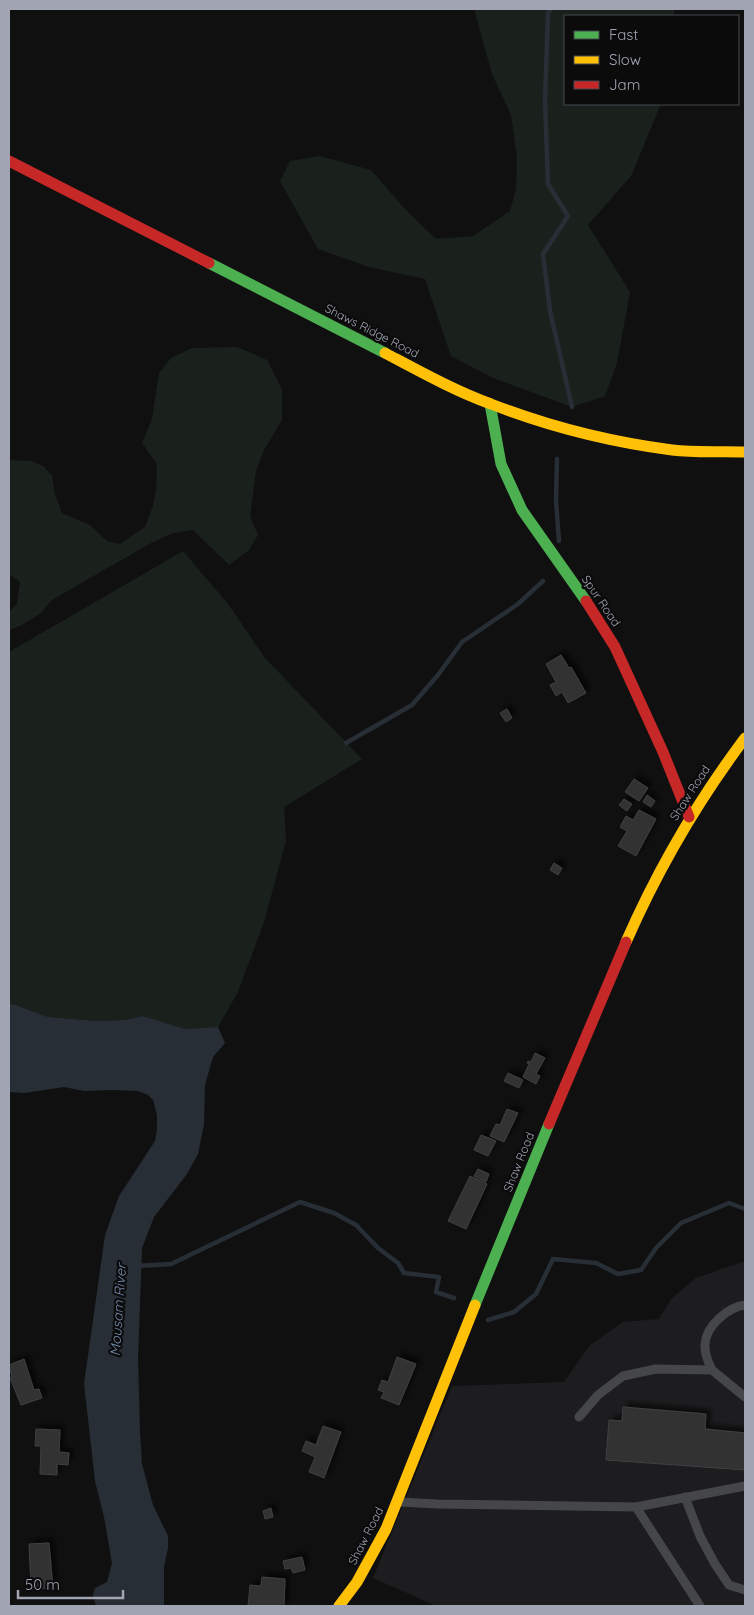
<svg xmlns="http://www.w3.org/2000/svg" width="754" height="1615" font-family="Quicksand,sans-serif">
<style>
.built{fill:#1d1d1f}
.green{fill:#1a211c}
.water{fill:#282e35}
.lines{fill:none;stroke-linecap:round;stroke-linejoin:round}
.stream{stroke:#282e35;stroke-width:4.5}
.building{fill:#313133;stroke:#404044;filter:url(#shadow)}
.lane{stroke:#454649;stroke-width:9}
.fast{stroke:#4caf50;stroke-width:11}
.slow{stroke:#ffc107;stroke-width:11}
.jam{stroke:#c62828;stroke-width:11}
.labels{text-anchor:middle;stroke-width:4.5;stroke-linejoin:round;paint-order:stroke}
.street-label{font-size:12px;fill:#a1a4b2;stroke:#0b0b0c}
.water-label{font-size:14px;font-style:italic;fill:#778dae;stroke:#0b0b0c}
</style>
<defs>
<filter id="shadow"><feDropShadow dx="4.5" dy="-4.5" stdDeviation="2.5" flood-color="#0009"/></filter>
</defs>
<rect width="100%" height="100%" fill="#101011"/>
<!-- built -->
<path class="built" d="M742,1262H745V1606H436L373,1578L452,1386L564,1382L589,1346L623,1322L659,1319L671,1299L696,1278Z"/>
<!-- green -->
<g class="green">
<path d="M474,9H674V16H565V104H661L631,176L588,225L630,292L617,363L605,396L572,407L493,378L451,356L425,279L369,267L318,249L280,181L290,161L320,156L371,170L406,210L436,239L473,236L510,211L516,189L517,158L511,115L492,74Z"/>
<path d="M237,347L267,360L282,389V420L264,450L256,471L250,516L258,535L249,550L229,565L193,530L173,533L151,543L52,600L41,613L22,625L9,630V612L17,604L20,582L9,574V460L31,461L43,466L52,475L55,494L62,513L90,525L107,541L120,544L145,527L153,506L156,491L157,464L142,443L152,419L159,373L171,358L192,348Z"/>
<path d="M183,551L228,604L265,658L362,759L284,807L286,841L264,922L238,992L218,1027L185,1029L143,1016L124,1020L95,1021L48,1017L17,1005L9,1004V652Z"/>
</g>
<!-- water -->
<path class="water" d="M9,1004L16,1005L48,1017L95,1021L124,1020L143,1016L185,1029L218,1027L225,1043L213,1057L205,1085L204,1124L198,1154L187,1174L154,1217L142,1248L138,1358L140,1431L142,1464L153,1505L168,1536V1548L164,1567V1606H96L93,1595L95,1588L107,1582L112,1563L104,1517L95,1481L84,1384L105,1235L119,1196L155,1141L157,1129V1115L153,1100L148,1095L138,1091L112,1090L84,1091L64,1087L25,1093L9,1092Z"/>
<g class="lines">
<!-- stream -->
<g class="stream">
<path d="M551,9L548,13L545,100L548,184L568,216L543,254L550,311L572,407"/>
<path d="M557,459L556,501L559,541"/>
<path d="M346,743L412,705L438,675L462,642L518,604L543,581"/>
<path d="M136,1266L171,1264L300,1202L334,1213L356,1225L378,1248L398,1263L404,1273L439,1277L436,1292L454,1298"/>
<path d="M488,1320L514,1312L536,1294L553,1259L596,1263L618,1274L641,1270L656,1248L681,1223L729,1203L745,1209"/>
</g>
</g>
<!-- building -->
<g class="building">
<path d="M561,655L569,668L571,667L586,693L568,703L562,692L556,696L550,685L556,682L546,664Z"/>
<path d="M507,709L512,718L506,722L500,713Z"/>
<path d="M634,779L648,788L639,801L625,792Z"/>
<path d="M647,795L655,801L651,807L643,802Z"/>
<path d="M624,799L632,804L627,811L619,805Z"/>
<path d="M639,810L656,819L636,856L618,846L627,831L620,827L626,816L633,820Z"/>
<path d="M554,863L562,868L558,875L550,870Z"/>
<path d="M535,1053L545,1058L536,1074L540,1076L536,1084L523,1077L529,1064L527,1063L528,1061L531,1062Z"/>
<path d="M508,1073L523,1080L519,1088L504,1081Z"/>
<path d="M507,1109L518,1113L504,1142L490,1136L496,1124L500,1125Z"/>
<path d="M481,1135L496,1141L488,1156L474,1150Z"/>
<path d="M478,1169L489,1174L486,1182L474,1176Z"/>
<path d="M470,1176L487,1184L466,1229L448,1221Z"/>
<path d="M397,1357L416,1364L399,1405L381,1398L384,1392L378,1390L382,1380L388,1382Z"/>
<path d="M24,1359L34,1390L39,1389L42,1398L21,1405L10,1378L12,1377L9,1365Z"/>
<path d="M623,1407L706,1414L705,1429L745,1433V1470L606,1460L609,1420L622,1421Z"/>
<path d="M323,1426L341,1432L324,1478L309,1472L315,1457L302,1451L306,1441L316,1445Z"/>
<path d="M36,1429L60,1430L59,1452L69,1453L68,1465L57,1464V1475L40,1474L41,1446H35Z"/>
<path d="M271,1508L273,1517L265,1519L263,1511Z"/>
<path d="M49,1543L53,1588L31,1589L29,1544Z"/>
<path d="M302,1557L305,1570L293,1573L291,1568L285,1569L283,1561Z"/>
<path d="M262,1577L285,1579L284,1606H248L250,1585L261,1586Z"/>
</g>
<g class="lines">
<!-- lane -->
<g class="lane">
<path d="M712,1370C708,1362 704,1353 705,1344C706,1326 728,1307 745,1305"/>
<path d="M579,1417L598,1395L623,1376L656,1369L712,1370L745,1397"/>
<path d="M685,1497L700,1536L715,1564L729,1585L745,1590"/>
<path d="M400,1502L437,1504L636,1507L745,1486"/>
<path d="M636,1507L700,1606"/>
</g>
<!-- fast -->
<g class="fast">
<path d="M209,263L385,353"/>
<path d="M490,404L501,464L522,510L586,601"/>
<path d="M475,1305L549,1124"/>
</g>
<!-- slow -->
<g class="slow">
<path d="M385,353C419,371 455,391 491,404C550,427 611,442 672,450C696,453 721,451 745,452"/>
<path d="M626,942C658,869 697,802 745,738"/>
<path d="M339,1606L357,1582L386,1529L475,1305"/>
</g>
<!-- jam -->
<g class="jam">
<path d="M9,161L209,263"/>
<path d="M586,601L615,647L663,752L689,817"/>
<path d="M549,1124L626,942"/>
</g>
</g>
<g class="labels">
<!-- street labels -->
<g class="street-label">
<text transform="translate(372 331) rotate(27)" y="4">Shaws Ridge Road</text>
<text transform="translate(601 601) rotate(56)" y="4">Spur Road</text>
<text transform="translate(690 793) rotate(-57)" y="4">Shaw Road</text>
<text transform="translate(519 1162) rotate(-68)" y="4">Shaw Road</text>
<text transform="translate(366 1536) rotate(-63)" y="4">Shaw Road</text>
</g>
<!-- water labels -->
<g class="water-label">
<text transform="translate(118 1310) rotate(-86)" y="5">Mousam River</text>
</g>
</g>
<!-- border -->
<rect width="754" height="1615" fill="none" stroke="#a1a4b2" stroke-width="20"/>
<!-- legend -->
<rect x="564" y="15" width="175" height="90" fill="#0b0b0c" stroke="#47484e"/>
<rect x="574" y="31" width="25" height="8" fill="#4caf50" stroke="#47484e"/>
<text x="609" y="40" font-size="15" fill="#a1a4b2">Fast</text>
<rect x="574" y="56" width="25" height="8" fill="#ffc107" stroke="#47484e"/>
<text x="609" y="65" font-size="15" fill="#a1a4b2">Slow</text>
<rect x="574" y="81" width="25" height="8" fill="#c62828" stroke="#47484e"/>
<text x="609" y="90" font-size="15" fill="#a1a4b2">Jam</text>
<!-- scale -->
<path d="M18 1590v8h105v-8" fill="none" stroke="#a1a4b2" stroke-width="2.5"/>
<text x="25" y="1590" font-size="15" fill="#a1a4b2" stroke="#0b0b0c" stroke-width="4" paint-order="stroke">50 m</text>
</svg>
